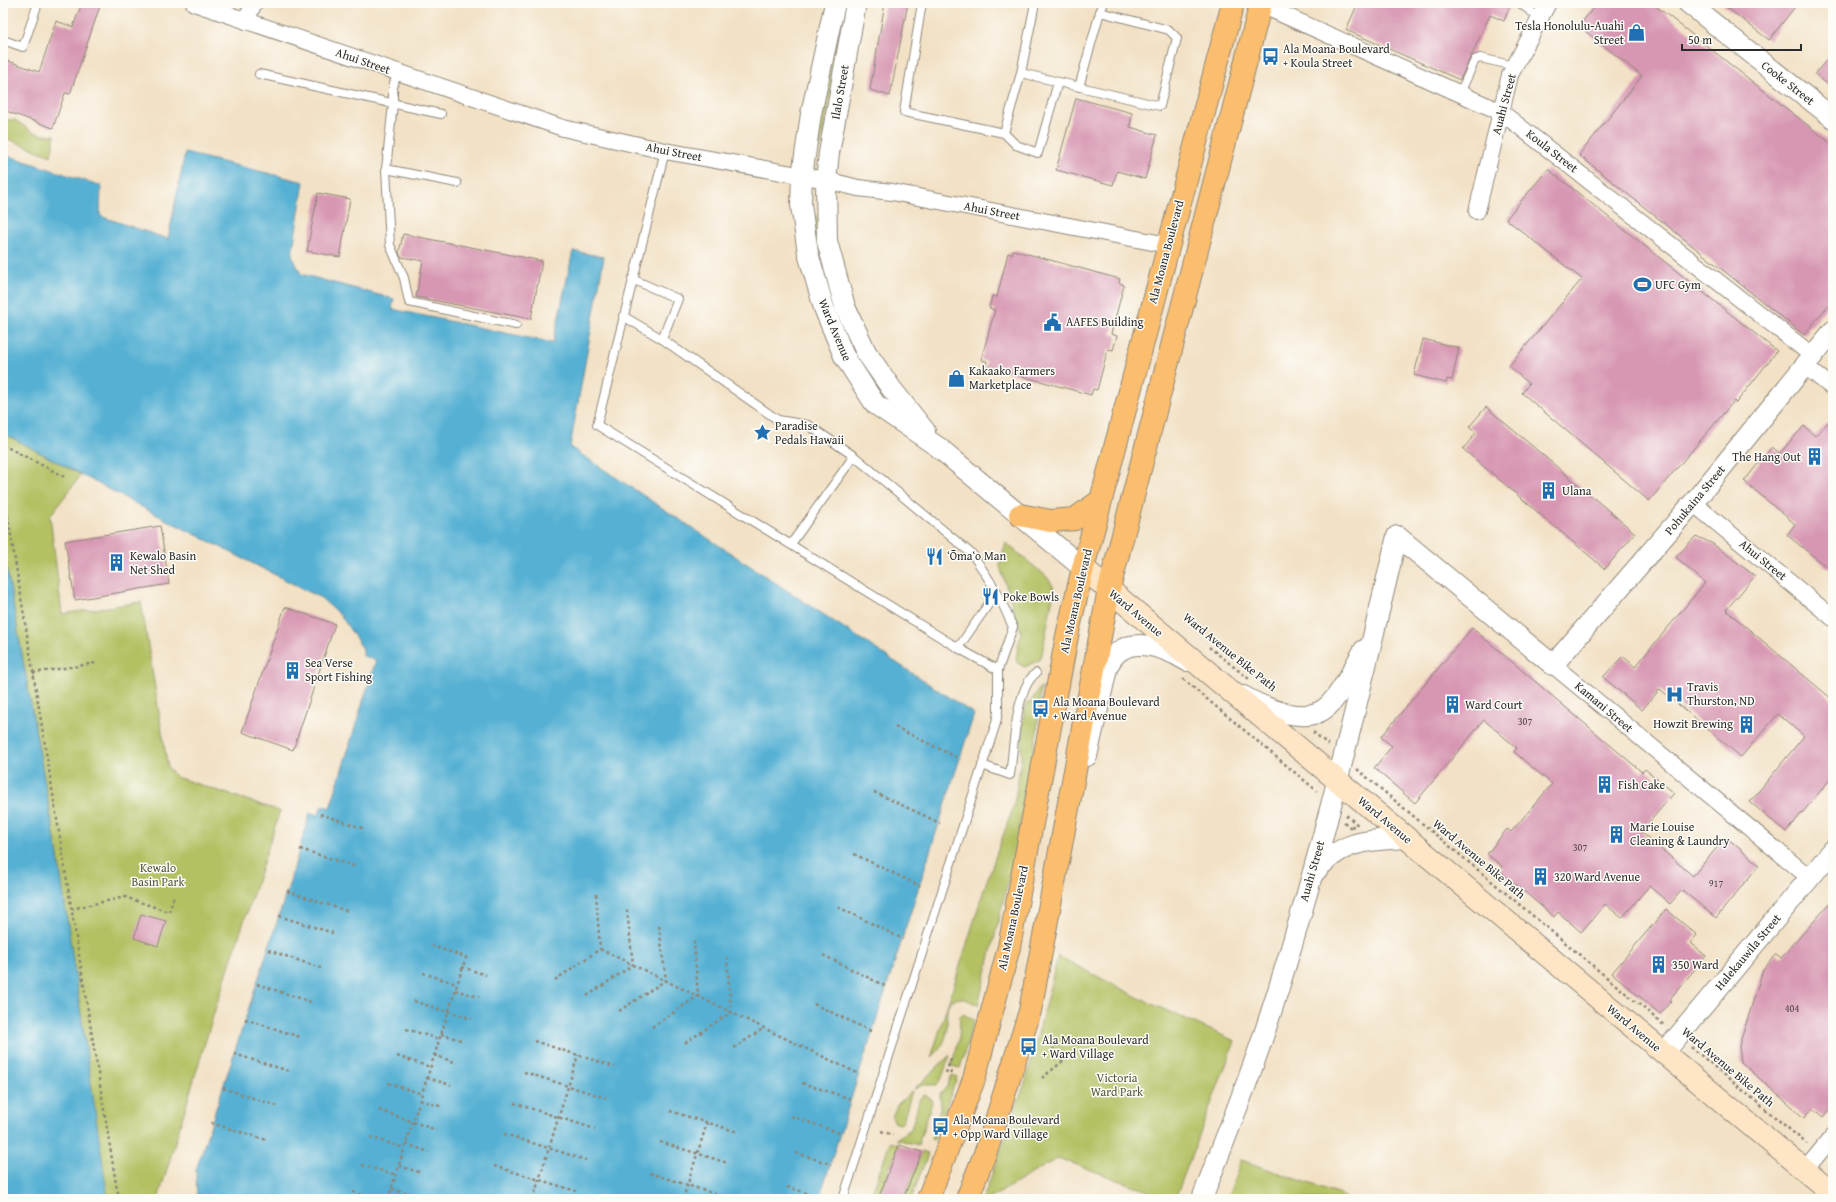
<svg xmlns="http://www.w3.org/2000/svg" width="1836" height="1202" font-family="'Gentium Book Plus',serif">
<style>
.green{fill:#b4c163;stroke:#707647}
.water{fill:#55b0d3;stroke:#406e7f}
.building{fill:#d797b2}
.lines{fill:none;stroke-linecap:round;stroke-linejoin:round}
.service-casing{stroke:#8e8678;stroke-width:10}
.minor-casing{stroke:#8e8678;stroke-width:18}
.tertiary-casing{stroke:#8e8678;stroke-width:22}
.secondary-casing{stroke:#8e8678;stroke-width:24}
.primary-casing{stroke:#8e8678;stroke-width:24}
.path{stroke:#8e8678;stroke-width:2.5;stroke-dasharray:3 3;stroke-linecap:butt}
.service{stroke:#fff;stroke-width:8}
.minor{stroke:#fff;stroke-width:16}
.tertiary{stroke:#fff;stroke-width:20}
.secondary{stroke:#fde5c5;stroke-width:22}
.primary{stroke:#fbbe6e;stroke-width:22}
.labels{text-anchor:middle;stroke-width:3;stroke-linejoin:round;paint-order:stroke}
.number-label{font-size:10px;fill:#56464d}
.poi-label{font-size:12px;fill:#2b2b2b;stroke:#fdfcf7;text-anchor:start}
.street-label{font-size:12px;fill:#2b2b2b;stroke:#fdfcf7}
.park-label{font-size:12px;fill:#54583c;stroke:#fdfcf7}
</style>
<rect width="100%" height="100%" fill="#fdfcf7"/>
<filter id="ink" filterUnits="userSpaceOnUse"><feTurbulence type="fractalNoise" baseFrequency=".025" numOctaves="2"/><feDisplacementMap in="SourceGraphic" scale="8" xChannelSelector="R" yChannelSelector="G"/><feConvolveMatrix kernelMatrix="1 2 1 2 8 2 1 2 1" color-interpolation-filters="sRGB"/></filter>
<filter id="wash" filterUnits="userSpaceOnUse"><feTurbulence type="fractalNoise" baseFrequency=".012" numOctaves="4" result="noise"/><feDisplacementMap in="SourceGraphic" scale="16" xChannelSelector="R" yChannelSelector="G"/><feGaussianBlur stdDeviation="0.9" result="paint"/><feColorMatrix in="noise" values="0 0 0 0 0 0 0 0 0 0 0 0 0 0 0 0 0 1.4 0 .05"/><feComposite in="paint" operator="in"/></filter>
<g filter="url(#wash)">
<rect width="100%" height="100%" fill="#f2e1c5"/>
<!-- green -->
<g class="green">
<path d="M842,3H849L820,149L814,147Z"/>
<path d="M3,120H15L33,132L44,135H55L51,156L3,137Z"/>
<path d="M814,215L817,217L882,392H878L848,346L825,292L811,216Z"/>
<path d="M3,433L81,475L50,516L62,614L141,602L168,768L176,777L280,811L214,1013L158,1199H108L107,1196L58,857L3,548Z"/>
<path d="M1006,543L1047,577L1053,586V596L1042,654L1038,661L1025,667L1017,663L1016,658L1021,632L1000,567V559Z"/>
<path d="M1041,686L1037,732L1015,853L978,1005C967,1000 959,994 949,1003C946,1009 947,1015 947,1022C948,1038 943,1047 931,1058L985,886L1014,805L1021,760L1023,720L1027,702L1030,703Z"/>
<path d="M1058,956L1143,1000L1235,1041L1175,1199H1170L1058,1158L989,1199H983L1026,1080Z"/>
<path d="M963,1014L974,1020L960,1068L951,1066L959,1040L960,1016Z"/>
<path d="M950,1055L941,1080L936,1085H923L914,1089Z"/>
<path d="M952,1075L957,1077L934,1140L931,1139L941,1105L940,1095L948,1085Z"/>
<path d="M912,1091L903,1121L901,1124L895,1123L892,1117L897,1105Z"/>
<path d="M923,1095L930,1097L932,1102L918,1145L896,1139L911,1129L920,1098Z"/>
<path d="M890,1142L899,1145L878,1199H870Z"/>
<path d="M922,1152L928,1154L911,1199H903Z"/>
<path d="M1241,1160L1340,1194L1348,1199H1227Z"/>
</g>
<!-- water -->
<g class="water">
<path d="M185,153L304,182L292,255L301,274L394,299L392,309L553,343L573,251L604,257L570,447L974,714L819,1199H197L196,1170L287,891L310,813L319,815L322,805L330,808L376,660L363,656V649L341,616L321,598L159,516L3,433V154L101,186L100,216L168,239Z"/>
<path d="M3,548L58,857L108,1199H3Z"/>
</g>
<g id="blocks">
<!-- building -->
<g class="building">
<path d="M82,3H101L70,94L65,93L53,128L3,110V59L39,72L56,21L73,27Z"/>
<path d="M885,3H908L890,96L870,90Z"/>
<path d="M1358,3H1503L1510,6L1504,21L1490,15L1460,80L1346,30Z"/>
<path d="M1597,3H1652L1833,145V299L1804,335L1579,155L1642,76L1579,26Z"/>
<path d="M1721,3H1798L1769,40Z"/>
<path d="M1833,52V89L1815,74Z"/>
<path d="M1076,98L1132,113L1130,127L1157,135L1145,179L1117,171L1113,185L1056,170Z"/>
<path d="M1548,169L1777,351L1736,403L1734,401L1649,501L1522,393L1529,384L1509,366L1582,279L1506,219Z"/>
<path d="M318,193L350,199L340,257L307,251Z"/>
<path d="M403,234L542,261L531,319L416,297L423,261L401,257L399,253Z"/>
<path d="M1013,250L1120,279L1119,283L1124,285L1111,334L1117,336L1113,350L1108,349L1097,390L1093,389L1091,395L985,366L987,361L981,360L995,310L989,308L992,296L997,297L1008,253L1012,254Z"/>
<path d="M1423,339L1459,348L1452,380L1447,379L1446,383L1414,375Z"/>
<path d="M1486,407L1635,533L1605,569L1463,449L1476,433L1469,427Z"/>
<path d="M1833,417V572L1787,535L1795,524L1744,481L1772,447L1780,453L1804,426L1815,436Z"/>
<path d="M160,526L169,584L75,600L65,541Z"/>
<path d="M1696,536L1713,544L1755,576L1726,610L1833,700V776L1786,832L1750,802L1804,736L1778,714L1741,757L1660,689L1642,710L1603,677L1623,656L1635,667L1705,583L1676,557Z"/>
<path d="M285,607L335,624L293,750L242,732Z"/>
<path d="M1472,628L1642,772L1645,769L1674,793L1641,832L1693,876L1726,837L1759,865L1716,918L1682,890L1670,904L1649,886L1622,918L1605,904L1581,932L1558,912L1554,917L1500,871L1503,867L1487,854L1507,829L1511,832L1552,784L1514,752L1517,748L1484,720L1415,803L1374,768L1392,746L1381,737Z"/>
<path d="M1833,900V1106L1823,1118L1812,1109L1804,1118L1741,1062L1739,1046L1763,970L1776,954L1781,958Z"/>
<path d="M1666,909L1697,935L1690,943L1706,956L1669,1000L1671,1001L1660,1014L1612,973Z"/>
<path d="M141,914L166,921L158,946L134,938Z"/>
<path d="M899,1145L922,1152L903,1199H878Z"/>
</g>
</g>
</g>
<g filter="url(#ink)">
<use href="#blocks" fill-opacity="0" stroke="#8e8678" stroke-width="1"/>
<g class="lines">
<defs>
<g id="service">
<path d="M922,3L904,112L1004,133L1021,73C1067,84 1114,95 1160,106L1177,38L1169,30L1100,12L1079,87"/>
<path d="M1520,3L1539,18"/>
<path d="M1100,12L1104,3"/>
<path d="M3,40L23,47L38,3"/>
<path d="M397,72L393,87V104L386,169L390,245L404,278L409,302L516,325"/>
<path d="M1021,73L1035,3"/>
<path d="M259,74L441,114"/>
<path d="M1460,93L1475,60L1480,58L1515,66"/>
<path d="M1004,133L1016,145L1038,153L1058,82"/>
<path d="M665,151L597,425L958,648L998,670"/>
<path d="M386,169L457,183"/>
<path d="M632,279L678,299L662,339"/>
<path d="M623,316L662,339L778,420L808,425L854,456"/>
<path d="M791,544L854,456L973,555L997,592"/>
<path d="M982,765L1010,775C1014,748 1015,689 1036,673"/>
<path d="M843,1199L996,723L998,712V670L1013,627L997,592L958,648"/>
</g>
<g id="minor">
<path d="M194,3L563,128L665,151L826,180L858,188L892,192L1168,245"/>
<path d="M1257,3L1501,112L1813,356"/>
<path d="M246,21L254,3"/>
<path d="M1477,211L1510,75L1548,3"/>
<path d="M1805,366L1833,388"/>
<path d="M1693,503L1833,618"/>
<path d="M1553,665L1810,878"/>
<path d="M1805,1170L1833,1136"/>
</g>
<g id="tertiary">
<path d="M835,3L811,114L802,176L801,205L808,253L824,308L844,356L875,404L938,447L1083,568"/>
<path d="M856,3L829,153L826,180L827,241L845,307L866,352L891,388L925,431"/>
<path d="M1688,3L1833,118"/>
<path d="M1243,696C1264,708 1306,726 1327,707C1343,692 1353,668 1364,650"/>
<path d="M1087,756L1107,669C1120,631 1162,646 1187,661"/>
<path d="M1313,874C1343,839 1365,841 1407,838"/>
<path d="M1664,1053L1833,850"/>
<path d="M1202,1199C1222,1146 1244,1093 1262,1040C1317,875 1357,705 1397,536L1553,665L1693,503L1833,331"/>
</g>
<path id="secondary" d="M1083,568L1833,1194"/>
<g id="primary">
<path d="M1020,515L1050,521L1075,519L1100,501"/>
<path d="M928,1199L974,1079L1009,947L1067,636L1083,568L1233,3"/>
<path d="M967,1199L988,1146L1030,1011L1109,589L1261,3"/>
</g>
</defs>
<!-- service casing -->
<use href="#service" class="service-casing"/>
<!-- minor casing -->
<use href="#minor" class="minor-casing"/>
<!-- tertiary casing -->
<use href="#tertiary" class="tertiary-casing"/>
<!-- secondary casing -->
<use href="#secondary" class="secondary-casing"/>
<!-- primary casing -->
<use href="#primary" class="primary-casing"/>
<!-- path -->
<g class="path">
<path d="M3,445L65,477"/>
<path d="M3,486L117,1190L121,1199"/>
<path d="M1209,647L1249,679"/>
<path d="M33,673L96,663"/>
<path d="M1183,679L1317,791"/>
<path d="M895,727L960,759"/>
<path d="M1313,732L1329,745"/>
<path d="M1357,769L1665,1026"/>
<path d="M874,792L940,823"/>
<path d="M320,814L365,829"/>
<path d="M1346,815L1359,826"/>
<path d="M1344,822L1352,829L1353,824"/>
<path d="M300,849L354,866"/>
<path d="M854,854L920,886"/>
<path d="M287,891L347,911"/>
<path d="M596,894L600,949"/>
<path d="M838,907L903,939"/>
<path d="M71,909L125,897L169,912L174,896"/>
<path d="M279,916L333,933"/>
<path d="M600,949L859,1074"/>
<path d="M268,950L321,968"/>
<path d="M823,955L887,987"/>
<path d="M462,967L486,975"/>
<path d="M423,973L457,984"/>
<path d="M555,980L600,949"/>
<path d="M257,984L311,1002"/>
<path d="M455,990L479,997"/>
<path d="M587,996L633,965L627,910"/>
<path d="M414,1001L448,1012"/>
<path d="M814,1004L873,1032"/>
<path d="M448,1011L472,1019"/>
<path d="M619,1011L666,980L659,926"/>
<path d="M245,1019L300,1037"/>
<path d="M652,1027L698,996L694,941"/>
<path d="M406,1029L439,1039"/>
<path d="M441,1034L464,1041"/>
<path d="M534,1041L615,1067"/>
<path d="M685,1043L731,1012L727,957"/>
<path d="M1691,1047L1807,1144"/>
<path d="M734,1048L764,1028"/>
<path d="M234,1054L289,1071"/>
<path d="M434,1055L457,1063"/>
<path d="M397,1056L430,1067"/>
<path d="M524,1072L606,1098"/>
<path d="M946,1073L952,1056"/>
<path d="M950,1074L952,1070"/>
<path d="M427,1078L451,1085"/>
<path d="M1042,1078L1063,1061L1053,1048"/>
<path d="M388,1083L422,1094"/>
<path d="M802,1083L851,1099"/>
<path d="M223,1088L277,1106"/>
<path d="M420,1100L443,1107"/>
<path d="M514,1103L595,1129"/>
<path d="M379,1110L436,1130"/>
<path d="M670,1111L738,1132"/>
<path d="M791,1116L840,1133"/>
<path d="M211,1123L267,1140"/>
<path d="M881,1131L893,1135"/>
<path d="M504,1134L586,1160"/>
<path d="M370,1137L404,1148"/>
<path d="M660,1142L728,1163"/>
<path d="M406,1144L429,1152"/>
<path d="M796,1153L831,1164"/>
<path d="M362,1165L396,1175"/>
<path d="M399,1166L422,1173"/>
<path d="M494,1166L576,1191"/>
<path d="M650,1173L718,1195"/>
<path d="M787,1187L820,1197"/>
<path d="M392,1189L414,1196"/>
<path d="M353,1192L375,1199"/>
<path d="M484,1197L490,1199"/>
<path d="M285,1199L286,1197"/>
<path d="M388,1199L466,957L432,946"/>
<path d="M533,1199L578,1055"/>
<path d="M683,1199L707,1123"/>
</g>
<!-- service -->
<use href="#service" class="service"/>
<!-- minor -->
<use href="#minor" class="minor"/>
<!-- tertiary -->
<use href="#tertiary" class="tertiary"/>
<!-- secondary -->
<use href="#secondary" class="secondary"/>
<!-- primary -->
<use href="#primary" class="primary"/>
</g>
</g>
<!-- icons -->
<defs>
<symbol id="shop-bare" viewBox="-9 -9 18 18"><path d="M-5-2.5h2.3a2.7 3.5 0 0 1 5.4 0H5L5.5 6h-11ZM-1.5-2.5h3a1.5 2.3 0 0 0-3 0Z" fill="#1f6fb2" stroke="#fdfcf7" stroke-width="2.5" paint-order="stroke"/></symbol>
<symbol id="bus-bare" viewBox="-9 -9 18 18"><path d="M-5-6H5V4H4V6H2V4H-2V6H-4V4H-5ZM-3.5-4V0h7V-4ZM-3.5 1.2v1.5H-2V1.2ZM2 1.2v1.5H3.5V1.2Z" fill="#1f6fb2" stroke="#fdfcf7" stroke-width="2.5" paint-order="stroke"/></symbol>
<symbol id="stadium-bare" viewBox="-9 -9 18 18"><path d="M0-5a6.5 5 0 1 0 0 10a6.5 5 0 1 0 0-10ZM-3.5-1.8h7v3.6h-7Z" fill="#1f6fb2" stroke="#fdfcf7" stroke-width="2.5" paint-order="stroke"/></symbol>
<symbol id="civic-bare" viewBox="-9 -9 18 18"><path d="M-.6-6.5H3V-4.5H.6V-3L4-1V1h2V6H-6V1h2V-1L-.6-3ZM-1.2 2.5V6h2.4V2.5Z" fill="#1f6fb2" stroke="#fdfcf7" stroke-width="2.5" paint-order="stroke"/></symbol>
<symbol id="sight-bare" viewBox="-9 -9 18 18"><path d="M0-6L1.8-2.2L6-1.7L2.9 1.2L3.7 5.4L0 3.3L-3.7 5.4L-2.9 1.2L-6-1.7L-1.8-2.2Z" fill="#1f6fb2" stroke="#fdfcf7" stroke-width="2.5" paint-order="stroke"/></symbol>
<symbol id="building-bare" viewBox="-9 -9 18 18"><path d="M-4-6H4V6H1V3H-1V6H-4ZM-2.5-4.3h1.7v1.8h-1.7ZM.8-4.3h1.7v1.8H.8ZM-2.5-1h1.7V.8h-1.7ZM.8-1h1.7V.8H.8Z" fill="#1f6fb2" stroke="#fdfcf7" stroke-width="2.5" paint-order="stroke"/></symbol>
<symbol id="restaurant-bare" viewBox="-9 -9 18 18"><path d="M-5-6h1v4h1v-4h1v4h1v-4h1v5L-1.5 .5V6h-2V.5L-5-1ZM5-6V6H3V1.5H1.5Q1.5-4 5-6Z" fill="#1f6fb2" stroke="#fdfcf7" stroke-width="2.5" paint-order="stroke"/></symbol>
<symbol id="hospital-bare" viewBox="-9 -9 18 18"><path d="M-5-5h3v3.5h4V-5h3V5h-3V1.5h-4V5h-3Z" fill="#1f6fb2" stroke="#fdfcf7" stroke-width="2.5" paint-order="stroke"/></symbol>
</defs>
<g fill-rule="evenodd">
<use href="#shop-bare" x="1624" y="20" width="25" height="25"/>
<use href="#bus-bare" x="1258" y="44" width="25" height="25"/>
<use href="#stadium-bare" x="1630" y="272" width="25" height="25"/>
<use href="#civic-bare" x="1040" y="310" width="25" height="25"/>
<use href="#shop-bare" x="944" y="366" width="25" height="25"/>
<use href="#sight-bare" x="750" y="420" width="25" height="25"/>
<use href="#building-bare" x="1802" y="444" width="25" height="25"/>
<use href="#building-bare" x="1536" y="478" width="25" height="25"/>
<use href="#restaurant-bare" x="922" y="544" width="25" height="25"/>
<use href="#building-bare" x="104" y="550" width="25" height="25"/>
<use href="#restaurant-bare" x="978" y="584" width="25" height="25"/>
<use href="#building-bare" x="280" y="658" width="25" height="25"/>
<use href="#hospital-bare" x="1662" y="682" width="25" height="25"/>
<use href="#building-bare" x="1440" y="692" width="25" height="25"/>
<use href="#bus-bare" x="1028" y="696" width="25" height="25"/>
<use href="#building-bare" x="1734" y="712" width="25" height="25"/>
<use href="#building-bare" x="1592" y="772" width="25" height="25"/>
<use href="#building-bare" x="1604" y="822" width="25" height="25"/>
<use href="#building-bare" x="1528" y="864" width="25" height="25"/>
<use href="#building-bare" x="1646" y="952" width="25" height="25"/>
<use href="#bus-bare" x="1016" y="1034" width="25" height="25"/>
<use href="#bus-bare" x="928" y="1114" width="25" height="25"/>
</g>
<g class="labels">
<!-- number labels -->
<g class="number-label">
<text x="1525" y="725">307</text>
<text x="1580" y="851">307</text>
<text x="1716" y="887">917</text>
<text x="1792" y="1012">404</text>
</g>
<!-- poi labels -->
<g class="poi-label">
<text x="1624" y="30" text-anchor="end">Tesla Honolulu-Auahi<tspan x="1624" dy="14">Street</tspan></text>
<text x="1283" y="53">Ala Moana Boulevard<tspan x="1283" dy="14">+ Koula Street</tspan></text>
<text x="1655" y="289">UFC Gym</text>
<text x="1066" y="326">AAFES Building</text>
<text x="969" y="375">Kakaako Farmers<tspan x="969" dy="14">Marketplace</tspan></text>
<text x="775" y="430">Paradise<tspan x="775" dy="14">Pedals Hawaii</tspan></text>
<text x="1801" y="461" text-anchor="end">The Hang Out</text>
<text x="1562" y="495">Ulana</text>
<text x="130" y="560">Kewalo Basin<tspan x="130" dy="14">Net Shed</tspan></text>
<text x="947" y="560">ʻŌmaʻo Man</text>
<text x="1003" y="601">Poke Bowls</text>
<text x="305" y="667">Sea Verse<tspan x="305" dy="14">Sport Fishing</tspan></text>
<text x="1687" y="691">Travis<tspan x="1687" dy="14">Thurston, ND</tspan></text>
<text x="1053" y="706">Ala Moana Boulevard<tspan x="1053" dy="14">+ Ward Avenue</tspan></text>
<text x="1465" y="709">Ward Court</text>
<text x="1733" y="728" text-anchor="end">Howzit Brewing</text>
<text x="1618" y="789">Fish Cake</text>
<text x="1630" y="831">Marie Louise<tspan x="1630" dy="14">Cleaning &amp; Laundry</tspan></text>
<text x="1554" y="881">320 Ward Avenue</text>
<text x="1672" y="969">350 Ward</text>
<text x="1042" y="1044">Ala Moana Boulevard<tspan x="1042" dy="14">+ Ward Village</tspan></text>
<text x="953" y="1124">Ala Moana Boulevard<tspan x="953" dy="14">+ Opp Ward Village</tspan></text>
</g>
<!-- street labels -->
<g class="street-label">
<text transform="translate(363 61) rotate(19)" y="4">Ahui Street</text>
<text transform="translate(1788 83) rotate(38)" y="4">Cooke Street</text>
<text transform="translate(840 92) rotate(-80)" y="4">Ilalo Street</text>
<text transform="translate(1504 104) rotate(-75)" y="4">Auahi Street</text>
<text transform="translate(1552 151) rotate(38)" y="4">Koula Street</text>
<text transform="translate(674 152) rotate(11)" y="4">Ahui Street</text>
<text transform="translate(992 211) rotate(11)" y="4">Ahui Street</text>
<text transform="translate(1166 252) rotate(-75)" y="4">Ala Moana Boulevard</text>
<text transform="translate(835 330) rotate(67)" y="4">Ward Avenue</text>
<text transform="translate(1695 500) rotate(-50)" y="4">Pohukaina Street</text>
<text transform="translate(1763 560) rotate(39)" y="4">Ahui Street</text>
<text transform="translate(1076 601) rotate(-77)" y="4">Ala Moana Boulevard</text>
<text transform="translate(1136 613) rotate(40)" y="4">Ward Avenue</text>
<text transform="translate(1230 652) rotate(39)" y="4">Ward Avenue Bike Path</text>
<text transform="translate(1604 707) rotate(40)" y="4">Kamani Street</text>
<text transform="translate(1385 820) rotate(40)" y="4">Ward Avenue</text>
<text transform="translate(1479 859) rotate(40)" y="4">Ward Avenue Bike Path</text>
<text transform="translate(1312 871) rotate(-74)" y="4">Auahi Street</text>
<text transform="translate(1013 918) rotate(-78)" y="4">Ala Moana Boulevard</text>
<text transform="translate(1748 952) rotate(-50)" y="4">Halekauwila Street</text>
<text transform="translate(1634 1028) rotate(40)" y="4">Ward Avenue</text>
<text transform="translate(1728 1067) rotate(40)" y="4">Ward Avenue Bike Path</text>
</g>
<!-- park labels -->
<g class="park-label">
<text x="158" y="872">Kewalo<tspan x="158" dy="14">Basin Park</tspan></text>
<text x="1117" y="1082">Victoria<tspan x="1117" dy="14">Ward Park</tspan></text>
</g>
</g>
<!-- margin -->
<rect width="1836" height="1202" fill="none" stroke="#fdfcf7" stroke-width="16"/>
<!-- scale -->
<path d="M1682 44v6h119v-6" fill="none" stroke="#2b2b2b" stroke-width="2"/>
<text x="1688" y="44" font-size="12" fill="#2b2b2b" stroke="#fdfcf7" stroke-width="3" paint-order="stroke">50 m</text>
</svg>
